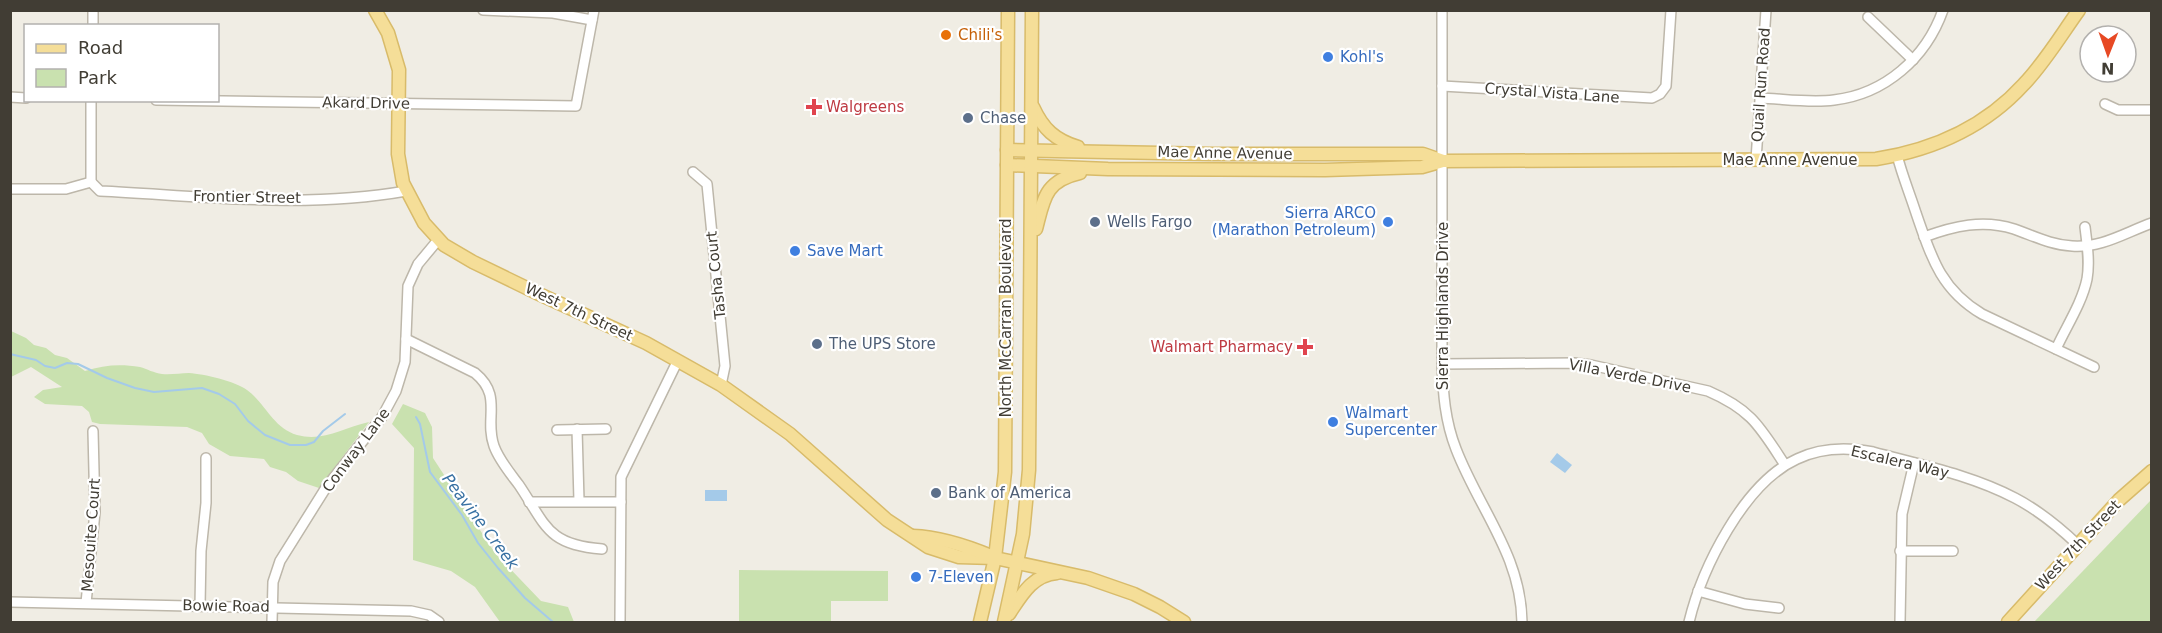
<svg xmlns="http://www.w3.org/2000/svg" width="2162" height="633" font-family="'DejaVu Sans',sans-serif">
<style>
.green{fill:#c9e1af}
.water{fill:#a4cae9}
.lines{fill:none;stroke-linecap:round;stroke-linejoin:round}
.stream{stroke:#a4cae9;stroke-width:2}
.minor-casing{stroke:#bdb7aa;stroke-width:12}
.major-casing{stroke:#d8bb6a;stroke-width:15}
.minor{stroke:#fff;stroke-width:9}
.major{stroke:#f5de98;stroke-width:12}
.food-dot{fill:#e8710a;stroke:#fff;stroke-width:2}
.shop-dot{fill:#3f7fe0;stroke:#fff;stroke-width:2}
.health-dot{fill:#e0444e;stroke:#fff;stroke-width:2}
.service-dot{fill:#5c6f8a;stroke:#fff;stroke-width:2}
.labels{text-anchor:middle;stroke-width:4.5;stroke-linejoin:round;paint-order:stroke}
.food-label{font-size:15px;fill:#c56008;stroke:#fff;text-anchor:start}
.shop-label{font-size:15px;fill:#366cbe;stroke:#fff;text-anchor:start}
.street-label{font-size:15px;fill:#413d34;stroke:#fff}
.health-label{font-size:15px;fill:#be3a42;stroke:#fff;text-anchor:start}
.service-label{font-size:15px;fill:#4e5e75;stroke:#fff;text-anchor:start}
.water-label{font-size:16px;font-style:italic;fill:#3871a3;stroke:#fff}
</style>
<rect width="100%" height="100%" fill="#f0ede4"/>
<!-- green -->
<g class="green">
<path d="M11,331L26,338L34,345L46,348L55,355L67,358L85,371C104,365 120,364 140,367C147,369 154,373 162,374C171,375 180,373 189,373C204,374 235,381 247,390C266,404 273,428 297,435C323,442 343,428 369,422L319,488L298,481L286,472L270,467L264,459L230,456L209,444L202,433L187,427L100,424L92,422L89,412L82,406L45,404L34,397L43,390L62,387L31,367L11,377Z"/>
<path d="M403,404L425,413L432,427L433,458L495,553L541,601L568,607L574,622H500L475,587L451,571L413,560L414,448L392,424Z"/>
<path d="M2151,500V622H2034Z"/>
<path d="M739,570L888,571V601H831V622H739Z"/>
</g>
<!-- water -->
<g class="water">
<path d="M1557,453L1572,465L1565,473L1550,462Z"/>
<rect x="705" y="490" width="22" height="11"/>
</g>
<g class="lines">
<!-- stream -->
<g class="stream">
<path d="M10,354L36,360L45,366L55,368L67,363L78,364L107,378L135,388L154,392L202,388L219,394L235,404L248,421L265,435L290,445H306L314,442L323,431L345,414"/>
<path d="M416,417L420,424L430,472L462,515L478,543L498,568L525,598L553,622"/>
</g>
<defs>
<g id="minor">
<path d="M483,10L553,13L592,20"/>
<path d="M1442,10V364C1443,393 1445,421 1456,449C1479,509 1521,555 1522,622"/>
<path d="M1868,17L1913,60"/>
<path d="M93,26V10"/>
<path d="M1442,86L1652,98L1660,94L1666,86L1671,10"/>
<path d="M10,97L26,98"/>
<path d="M1760,98C1785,99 1810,103 1834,100C1885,94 1926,58 1943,10"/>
<path d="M91,100V182"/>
<path d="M156,100L576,106L594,10"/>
<path d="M2105,104L2118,110H2152"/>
<path d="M1897,155C1902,175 1910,194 1916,213C1931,256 1940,289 1982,314L2094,367"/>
<path d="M1756,160L1766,10"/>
<path d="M693,172L707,184L725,366L721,385"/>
<path d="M91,182L100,191C202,196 305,209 406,191"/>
<path d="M10,189H66L91,182"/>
<path d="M1924,237C1954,226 1983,219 2014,229C2034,236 2051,245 2072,246C2102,248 2124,233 2152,223"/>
<path d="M406,339L475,373C503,396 484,418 494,446C499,460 510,473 519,485C546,525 547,545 602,549"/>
<path d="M2056,349C2066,327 2082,303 2087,279C2090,262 2087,244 2085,227"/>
<path d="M1442,364L1574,363L1591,365L1708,391C1752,410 1760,427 1785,465"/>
<path d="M577,429L579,501"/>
<path d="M557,430L606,429"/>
<path d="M529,502H621"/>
<path d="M1900,551H1953"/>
<path d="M1698,591L1745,604L1779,608"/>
<path d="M10,602L411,611L429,615L439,622"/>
<path d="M86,603L95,512L93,431"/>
<path d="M200,606L201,551L206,503V458"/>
<path d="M272,622L273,582L280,561L327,486L382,417L396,391L405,362L408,286L418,264L438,240"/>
<path d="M620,622L621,477L678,360"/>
<path d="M1689,622C1702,568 1744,483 1797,459C1822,447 1847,447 1873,452C1921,465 1971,475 2015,498C2038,510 2059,527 2078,545"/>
<path d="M1900,622L1902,514L1914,463"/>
</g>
<g id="major">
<path d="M375,10L388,33L399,70L398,154L403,183L424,223L444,245L473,262L539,294L646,343L721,385L790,434L887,520L928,547L959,557L995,558L1088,578L1134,594L1160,607L1184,622"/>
<path d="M1033,107C1043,129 1055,140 1078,147"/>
<path d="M1007,150L1213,154H1423L1443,161"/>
<path d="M1007,165L1108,169L1325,170L1422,167L1443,161L1876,159C1933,150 1985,127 2024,84C2045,62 2061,35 2079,10"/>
<path d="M1036,229C1044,198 1045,181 1080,173"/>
<path d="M913,536C939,537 967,546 991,556"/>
<path d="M1009,614C1021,596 1032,575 1057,573"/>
<path d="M980,622L995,558L1005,472L1008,10"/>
<path d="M1004,622L1023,534L1029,470L1032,10"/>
<path d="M2008,622L2119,500L2152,471"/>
</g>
</defs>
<!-- minor casing -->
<use href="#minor" class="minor-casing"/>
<!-- major casing -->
<use href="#major" class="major-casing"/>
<!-- minor -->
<use href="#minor" class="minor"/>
<!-- major -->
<use href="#major" class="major"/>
</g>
<!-- markers -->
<circle class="food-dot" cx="946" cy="35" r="6"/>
<g class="shop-dot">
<circle cx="1328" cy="57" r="6"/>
<circle cx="1388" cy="222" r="6"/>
<circle cx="795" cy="251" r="6"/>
<circle cx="1333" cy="422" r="6"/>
<circle cx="916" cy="577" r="6"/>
</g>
<g class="health-dot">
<path d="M811 98h6v6h6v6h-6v6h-6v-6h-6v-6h6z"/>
<path d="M1302 338h6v6h6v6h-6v6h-6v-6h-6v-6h6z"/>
</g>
<g class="service-dot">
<circle cx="968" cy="118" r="6"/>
<circle cx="1095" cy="222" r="6"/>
<circle cx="817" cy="344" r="6"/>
<circle cx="936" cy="493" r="6"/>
</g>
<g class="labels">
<!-- food labels -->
<g class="food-label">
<text x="958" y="40">Chili's</text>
</g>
<!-- shop labels -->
<g class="shop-label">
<text x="1340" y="62">Kohl's</text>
<text x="1376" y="218" text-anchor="end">Sierra ARCO<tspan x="1376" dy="17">(Marathon Petroleum)</tspan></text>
<text x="807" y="256">Save Mart</text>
<text x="1345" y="418">Walmart<tspan x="1345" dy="17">Supercenter</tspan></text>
<text x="928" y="582">7-Eleven</text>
</g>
<!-- street labels -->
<g class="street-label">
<text transform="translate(1761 85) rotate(-86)" y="5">Quail Run Road</text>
<text transform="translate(1552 93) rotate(4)" y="5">Crystal Vista Lane</text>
<text transform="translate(366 103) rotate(1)" y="5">Akard Drive</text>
<text transform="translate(1225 153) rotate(1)" y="5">Mae Anne Avenue</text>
<text x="1790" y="165">Mae Anne Avenue</text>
<text transform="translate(247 197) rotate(1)" y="5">Frontier Street</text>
<text transform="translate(716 275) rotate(-96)" y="5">Tasha Court</text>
<text transform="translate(1443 306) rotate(-90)" y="5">Sierra Highlands Drive</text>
<text transform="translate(579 312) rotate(25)" y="5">West 7th Street</text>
<text transform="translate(1006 318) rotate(-90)" y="5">North McCarran Boulevard</text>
<text transform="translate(1630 376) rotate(11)" y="5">Villa Verde Drive</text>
<text transform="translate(356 450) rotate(-53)" y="5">Conway Lane</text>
<text transform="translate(1900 462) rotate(13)" y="5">Escalera Way</text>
<text transform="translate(91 535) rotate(-86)" y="5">Mesouite Court</text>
<text transform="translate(2078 545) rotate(-47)" y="5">West 7th Street</text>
<text transform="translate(226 606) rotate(1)" y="5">Bowie Road</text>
</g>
<!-- health labels -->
<g class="health-label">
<text x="826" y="112">Walgreens</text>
<text x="1293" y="352" text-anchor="end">Walmart Pharmacy</text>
</g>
<!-- service labels -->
<g class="service-label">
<text x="980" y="123">Chase</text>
<text x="1107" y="227">Wells Fargo</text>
<text x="829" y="349">The UPS Store</text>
<text x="948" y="498">Bank of America</text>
</g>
<!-- water labels -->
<g class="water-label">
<text transform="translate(481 521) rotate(53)" y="6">Peavine Creek</text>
</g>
</g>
<!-- border -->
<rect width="2162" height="633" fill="none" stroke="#413d34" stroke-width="24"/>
<!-- legend -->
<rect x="24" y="24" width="195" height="78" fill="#ffffff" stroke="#b3b1ae" stroke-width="1.5"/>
<rect x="36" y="44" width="30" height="9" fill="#f5de98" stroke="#b3b1ae" stroke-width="1.5"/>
<text x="78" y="54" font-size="18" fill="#413d34">Road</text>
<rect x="36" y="69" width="30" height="18" fill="#c9e1af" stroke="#b3b1ae" stroke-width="1.5"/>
<text x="78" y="84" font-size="18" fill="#413d34">Park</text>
<!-- north arrow -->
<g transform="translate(2108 54) rotate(181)"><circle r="28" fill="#ffffff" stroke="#b3b1ae" stroke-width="1.5"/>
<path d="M0-4.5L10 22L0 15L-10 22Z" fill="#e74924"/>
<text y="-9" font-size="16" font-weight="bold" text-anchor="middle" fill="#413d34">N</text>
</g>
</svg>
